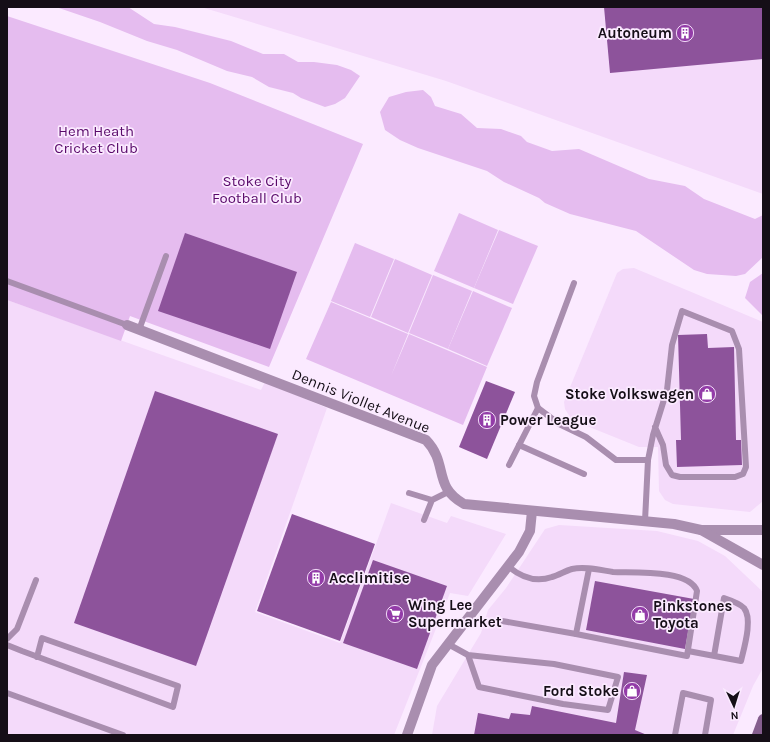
<svg xmlns="http://www.w3.org/2000/svg" width="770" height="742" font-family="Karla,sans-serif">
<style>
.built{fill:#f4dafa}
.green{fill:#e5bcef}
.building{fill:#8d539b}
.lines{fill:none;stroke-linecap:round;stroke-linejoin:round}
.lane{stroke:#a98eaf;stroke-width:6}
.street{stroke:#a98eaf;stroke-width:10}
.secondary{stroke:#855e8e;stroke-width:10}
.labels{text-anchor:middle;stroke-width:3.5;stroke-linejoin:round;paint-order:stroke}
.poi-label{font-size:15px;font-weight:bold;fill:#150e17;stroke:#fbeaff;text-anchor:start}
.park-label{font-size:15px;fill:#59096a;stroke:#fbeaff}
.street-label{font-size:15px;fill:#150e17;stroke:#fbeaff}
</style>
<rect width="100%" height="100%" fill="#fbeaff"/>
<!-- built -->
<g class="built">
<path d="M201,7H763V194L446,81Z"/>
<path d="M634,268L763,322V501L750,512L673,504L665,500L659,491L658,447H639L572,420L565,409L564,402L617,273L623,269Z"/>
<path d="M7,300L261,390L265,382L327,408L255,612L340,643L391,503L447,523L451,516L506,534L468,596L450,593L394,735H7Z"/>
<path d="M559,525L657,531L698,541L725,556L763,592V668L753,686L733,735H432L437,706L481,633L488,610L506,588L545,529Z"/>
</g>
<!-- green -->
<g class="green">
<path d="M56,7H128L154,24L175,27L231,41L263,54H284L298,62H314L337,65L351,70L360,76L345,98L335,104L325,107L301,98L293,93L269,87L252,77L227,71L177,50L147,41L100,22Z"/>
<path d="M7,16L210,83L363,144L269,367L130,316L121,341L7,300Z"/>
<path d="M423,90L431,97L435,106L461,114L477,128L501,129L521,136L527,142L552,151L579,149L649,179L685,186L704,199L755,219L763,215V257L745,274L736,276L707,274L694,270L636,231L570,214L545,203L539,198L504,182L487,171L418,148L400,140L385,130L380,112L389,97L406,92Z"/>
<path d="M459,213L498,230L474,288L434,271Z"/>
<path d="M499,230L538,246L513,304L474,288Z"/>
<path d="M355,243L394,259L370,317L331,301Z"/>
<path d="M395,259L432,275L408,333L371,317Z"/>
<path d="M763,273V316L745,298L750,282Z"/>
<path d="M433,275L472,291L448,349L409,333Z"/>
<path d="M473,291L512,308L487,366L448,349Z"/>
<path d="M331,302L408,334L391,376L409,334L487,367L463,425L306,359Z"/>
</g>
<!-- building -->
<g class="building">
<path d="M604,7H763V59L610,73Z"/>
<path d="M185,233L297,272L270,349L158,311Z"/>
<path d="M707,334L708,348L734,347L736,440H741L742,465L677,467L676,440H681L678,335Z"/>
<path d="M486,381L515,392L487,459L459,447Z"/>
<path d="M155,391L278,434L196,666L74,623Z"/>
<path d="M292,514L375,544L340,641L257,611Z"/>
<path d="M373,560L447,586L417,669L343,643Z"/>
<path d="M595,581L694,599L685,649L586,630Z"/>
<path d="M624,672L647,675L635,730L647,735H474L478,713L509,719L511,713L530,715L532,706L616,723Z"/>
</g>
<g class="lines">
<!-- lane -->
<g class="lane">
<path d="M7,281L127,325"/>
<path d="M574,283L537,382L534,396L538,408L559,424L586,437L616,460H648"/>
<path d="M139,330L166,256"/>
<path d="M519,445L584,474"/>
<path d="M509,465L538,408"/>
<path d="M409,493L432,500"/>
<path d="M424,520L432,500L448,492"/>
<path d="M645,521L648,460L653,435L667,390L672,345L682,311L732,331L739,349L746,467L743,474L735,477H680L672,475L666,465L663,445L655,427"/>
<path d="M509,567C521,577 535,583 552,577C559,575 565,571 572,569C585,566 600,570 613,572C633,573 689,569 697,591L687,656L576,634L589,569"/>
<path d="M502,621L576,634"/>
<path d="M7,639L17,629L36,580"/>
<path d="M448,644L468,655L554,664L618,677L608,710L563,704L479,687L468,655"/>
<path d="M7,645L22,651L173,707L178,686L42,638L37,657"/>
<path d="M688,651L741,661C744,648 753,619 744,608C739,603 730,600 724,598L714,656"/>
<path d="M7,693L123,735"/>
<path d="M675,735L683,693L711,700L705,735"/>
</g>
<!-- street -->
<g class="street">
<path d="M127,325L426,440C449,464 432,486 464,504L674,524L701,530H763"/>
<path d="M701,530L763,565"/>
<path d="M407,735L432,665L519,552L530,531L532,511"/>
</g>
<!-- secondary -->
<path class="secondary" d="M757,735L763,719"/>
</g>
<!-- icons -->
<defs>
<symbol id="building-disc" viewBox="-11 -11 22 22"><circle r="9.5" fill="#933ca8" stroke="#fbeaff"/><path d="M-4-6H4V6H1V3H-1V6H-4ZM-2.5-4.3h1.7v1.8h-1.7ZM.8-4.3h1.7v1.8H.8ZM-2.5-1h1.7V.8h-1.7ZM.8-1h1.7V.8H.8Z" fill="#fff"/></symbol>
<symbol id="shop-disc" viewBox="-11 -11 22 22"><circle r="9.5" fill="#933ca8" stroke="#fbeaff"/><path d="M-5-2.5h2.3a2.7 3.5 0 0 1 5.4 0H5L5.5 6h-11ZM-1.5-2.5h3a1.5 2.3 0 0 0-3 0Z" fill="#fff"/></symbol>
<symbol id="supermarket-disc" viewBox="-11 -11 22 22"><circle r="9.5" fill="#933ca8" stroke="#fbeaff"/><path d="M-6-5.5h2.5l.6 2H6L4.5 2H-2.5L-4.4-4H-6ZM-1.5 3.2a1.3 1.3 0 1 0 .1 0ZM3 3.2a1.3 1.3 0 1 0 .1 0Z" fill="#fff"/></symbol>
</defs>
<g fill-rule="evenodd">
<use href="#building-disc" x="675" y="23" width="20" height="20"/>
<use href="#shop-disc" x="697" y="384" width="20" height="20"/>
<use href="#building-disc" x="477" y="410" width="20" height="20"/>
<use href="#building-disc" x="306" y="568" width="20" height="20"/>
<use href="#supermarket-disc" x="385" y="604" width="20" height="20"/>
<use href="#shop-disc" x="630" y="605" width="20" height="20"/>
<use href="#shop-disc" x="622" y="681" width="20" height="20"/>
</g>
<g class="labels">
<!-- poi labels -->
<g class="poi-label">
<text x="672" y="38" text-anchor="end">Autoneum</text>
<text x="694" y="399" text-anchor="end">Stoke Volkswagen</text>
<text x="500" y="425">Power League</text>
<text x="329" y="583">Acclimitise</text>
<text x="408" y="610">Wing Lee<tspan x="408" dy="17">Supermarket</tspan></text>
<text x="653" y="611">Pinkstones<tspan x="653" dy="17">Toyota</tspan></text>
<text x="619" y="696" text-anchor="end">Ford Stoke</text>
</g>
<!-- park labels -->
<g class="park-label">
<text x="96" y="136">Hem Heath<tspan x="96" dy="17">Cricket Club</tspan></text>
<text x="257" y="186">Stoke City<tspan x="257" dy="17">Football Club</tspan></text>
</g>
<!-- street labels -->
<g class="street-label">
<text transform="translate(361 401) rotate(22)" y="5">Dennis Viollet Avenue</text>
</g>
</g>
<!-- border -->
<rect width="770" height="742" fill="none" stroke="#150e17" stroke-width="16"/>
<!-- north arrow -->
<g transform="translate(734 706) rotate(176)" stroke="#fbeaff" stroke-width="3" paint-order="stroke">
<path d="M0-3L7 15L0 10L-7 15Z" fill="#150e17"/>
<text y="-6" font-size="11" font-weight="bold" text-anchor="middle" fill="#150e17">N</text>
</g>
</svg>
